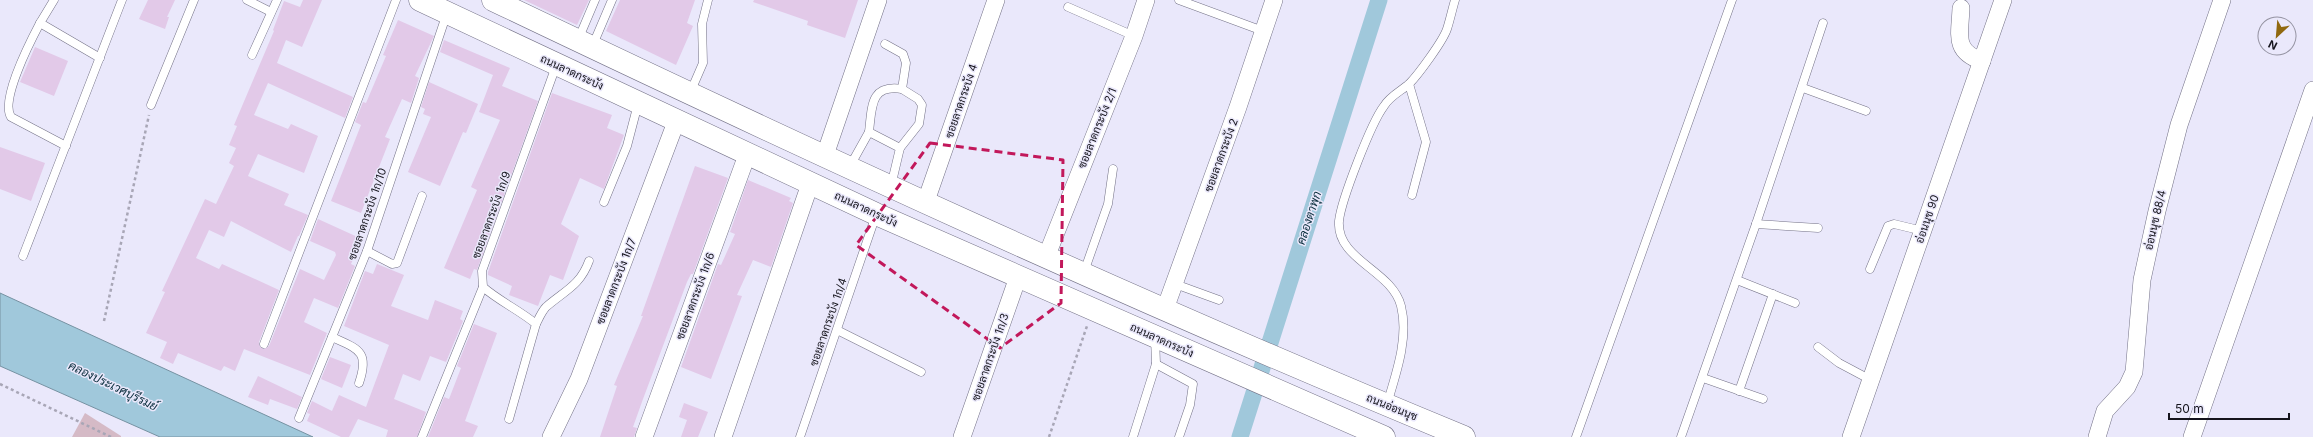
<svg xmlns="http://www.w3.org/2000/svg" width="2313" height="437" font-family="Inter,Sarabun,sans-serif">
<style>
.green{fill:#d5bac6}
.water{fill:#a0c8db;stroke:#7692a2}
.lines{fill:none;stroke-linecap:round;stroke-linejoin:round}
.canal{stroke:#a0c8db;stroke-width:17}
.building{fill:#e2c9e8}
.lane-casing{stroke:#747287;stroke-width:9}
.street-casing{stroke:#747287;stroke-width:18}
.primary-casing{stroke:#747287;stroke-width:23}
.path{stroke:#a8a6b6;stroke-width:2.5;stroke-dasharray:3 3;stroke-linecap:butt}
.lane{stroke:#fff;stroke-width:8}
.street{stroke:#fff;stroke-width:17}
.primary{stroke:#fff;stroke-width:22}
.marked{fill:none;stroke:#c2185b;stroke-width:3;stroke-dasharray:8 5;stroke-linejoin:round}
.labels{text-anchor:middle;stroke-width:3;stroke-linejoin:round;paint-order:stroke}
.street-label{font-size:11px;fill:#15141c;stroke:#eae8fb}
.water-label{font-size:12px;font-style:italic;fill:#0a2e3d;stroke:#eae8fb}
</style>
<rect width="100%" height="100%" fill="#eae8fb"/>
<!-- green -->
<path class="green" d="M85,413L121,436V437H72Z"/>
<!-- water -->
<path class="water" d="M0,293L313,437H160L0,366Z"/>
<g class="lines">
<!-- canal -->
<path class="canal" d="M1240,437L1379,0"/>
</g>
<!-- building -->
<g class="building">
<path d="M148,0H175L167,17H169L165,29L139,19Z"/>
<path d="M303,0H322L302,47L286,40L277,63L353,97L345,118L268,83L254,115L288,129L291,124L318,136L304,173L258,154L248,176L289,194L284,205L308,215L299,236H298L291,252L231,221L224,237L209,230L196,258L219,269L222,264L279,290L259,342L260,347L264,349L269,346L300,269L324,280L336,255L335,252L310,241L318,219L362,239L351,264L355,266L338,308L314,298L304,322L327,333L310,375L244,349L235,371L224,366L221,371L178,353L173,364L160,358L167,342L146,333L165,292L162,291L205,199L216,204L234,166L229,163L236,148L229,145L237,126L234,125L274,31L273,30L284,1L300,7Z"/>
<path d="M524,0H589L577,25Z"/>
<path d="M620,0H695L687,23L693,26L676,65L606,31Z"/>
<path d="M754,0H858L845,38L807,25L808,21L753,2Z"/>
<path d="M398,20L434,36L415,76L419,78L411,103L402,99L385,137L390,139L361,213L331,201L361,125L355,122L363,102L366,103L386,56L383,55Z"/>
<path d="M444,40L510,68L502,86L538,101L477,270L474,269L470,279L444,268L477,190L471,187L500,120L479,112L493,75L440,52Z"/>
<path d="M35,47L68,61L54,96L20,82Z"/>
<path d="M429,82L478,104L466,133L463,132L440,186L408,172L431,117L423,114L425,109L421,107Z"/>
<path d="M552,93L612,115L607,128L624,135L604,189L580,178L561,224L579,236L563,280L550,275L538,306L509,295L512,286L488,275V272Z"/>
<path d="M0,147L45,163L31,201L0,189Z"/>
<path d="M695,166L728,178L693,274H691L687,282L643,399L633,427L637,428L634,437H600L617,386L614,385L643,316H641Z"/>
<path d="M748,180L791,198L789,201L793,203L771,267L753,260L737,295L742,296L711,379L681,367L718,264L721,265L735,234L730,232Z"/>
<path d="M377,264L404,275L391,306L428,320L435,300L463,311L460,319L463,321L446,362L430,356L420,381L403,374L394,399L426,412L417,437H386L388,430L358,419L349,437H341L307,421L310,414L307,413L312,401L332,411L339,395L366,407L389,345L344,326L365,271L373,274Z"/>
<path d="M474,324L497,333L465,421L478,426L473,437H428L444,397L449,399L461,368L457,366Z"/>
<path d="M330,357L351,365L342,388L321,379Z"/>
<path d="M258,376L302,397L297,409L270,399L268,405L248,397Z"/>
<path d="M684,403L708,412L698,437H681L687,420L679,417Z"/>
</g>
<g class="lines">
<defs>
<g id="lane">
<path d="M54,0L40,23L100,58"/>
<path d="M247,0L271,12"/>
<path d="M1179,0L1263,31"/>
<path d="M1068,7L1134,36"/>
<path d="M40,23C30,42 0,100 11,117L66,146"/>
<path d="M578,40L595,0"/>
<path d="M885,44L903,54L906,63L902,89L918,99L922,105L919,124L900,148"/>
<path d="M592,47L612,0"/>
<path d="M252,55L277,0"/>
<path d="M1409,84L1426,142L1412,195"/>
<path d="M1803,88L1866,111"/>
<path d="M690,93L703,63L702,24L708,0"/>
<path d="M151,105L194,0"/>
<path d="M869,132C872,107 870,84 902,89"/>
<path d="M850,166L869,132L900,148L891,186"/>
<path d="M604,202L627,146L638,104"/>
<path d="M1756,224L1818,228"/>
<path d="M367,251L392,264L397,263L422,196"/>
<path d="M23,256L122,0"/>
<path d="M1870,269L1888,226L1894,224L1923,231"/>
<path d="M1084,272L1108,204L1113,169"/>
<path d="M1737,280L1795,303"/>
<path d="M1175,284L1219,300"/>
<path d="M536,324C539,318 542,311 546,307C564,291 580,286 589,261"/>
<path d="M837,330L921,372"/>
<path d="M332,337C358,349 370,351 359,383"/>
<path d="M264,344L396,0"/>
<path d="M1818,347L1839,363L1871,380"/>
<path d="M1156,364L1193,384L1190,405L1179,437"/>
<path d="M1703,378L1763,399"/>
<path d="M1739,391L1773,294"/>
<path d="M1387,404C1396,374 1409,338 1401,306C1392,270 1336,260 1339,221C1341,201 1371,123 1384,106C1390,96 1401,91 1409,84C1418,75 1443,41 1447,29C1450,20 1452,10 1455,0"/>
<path d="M299,418L367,251L447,13"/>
<path d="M509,419L536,324C519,310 499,301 483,287L482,271L556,66"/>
<path d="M422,437L483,287"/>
<path d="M800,437L876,215"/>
<path d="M1133,437L1156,364L1155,337"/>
<path d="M1576,437L1732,0"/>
<path d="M1681,437L1756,224L1823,23"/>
</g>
<g id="street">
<path d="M1961,8C1960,35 1953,51 1982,61"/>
<path d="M825,155L878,0"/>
<path d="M926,201L996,0"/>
<path d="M1047,255L1134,36L1146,0"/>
<path d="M1165,309L1238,107L1274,0"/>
<path d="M551,437L579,379L676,122"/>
<path d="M644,437L747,155"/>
<path d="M723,437L810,184"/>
<path d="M962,437L1018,277"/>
<path d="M1851,437L2003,0"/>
<path d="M2097,437L2105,411L2127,387L2134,372L2142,280L2157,211L2179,125L2222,0"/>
<path d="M2192,437L2313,90"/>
</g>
<g id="primary">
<path d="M420,0L876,214L1384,437"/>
<path d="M493,0C813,153 1136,302 1464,437"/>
</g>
</defs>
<!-- lane casing -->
<use href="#lane" class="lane-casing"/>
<!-- street casing -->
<use href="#street" class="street-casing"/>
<!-- primary casing -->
<use href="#primary" class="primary-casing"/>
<!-- path -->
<g class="path">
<path d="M104,321L149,115"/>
<path d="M0,384L111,437"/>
<path d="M1049,437L1087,326"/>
</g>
<!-- lane -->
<use href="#lane" class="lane"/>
<!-- street -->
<use href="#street" class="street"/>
<!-- primary -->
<use href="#primary" class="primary"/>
</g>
<!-- marked area -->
<path class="marked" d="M930,143L1063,160L1061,303L1000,348L856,245Z"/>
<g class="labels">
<!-- street labels -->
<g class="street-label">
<text transform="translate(572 72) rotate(25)" y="4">ถนนลาดกระบัง</text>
<text transform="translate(961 101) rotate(-71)" y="4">ซอยลาดกระบัง 4</text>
<text transform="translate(1097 128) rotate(-68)" y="4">ซอยลาดกระบัง 2/1</text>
<text transform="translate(1221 155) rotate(-70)" y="4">ซอยลาดกระบัง 2</text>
<text transform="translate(866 209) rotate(25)" y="4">ถนนลาดกระบัง</text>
<text transform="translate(367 214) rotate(-71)" y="4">ซอยลาดกระบัง 1ก/10</text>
<text transform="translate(491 215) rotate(-70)" y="4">ซอยลาดกระบัง 1ก/9</text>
<text transform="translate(1927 219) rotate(-71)" y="4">อ่อนนุช 90</text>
<text transform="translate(2155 220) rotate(-77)" y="4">อ่อนนุช 88/4</text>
<text transform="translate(616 281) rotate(-69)" y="4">ซอยลาดกระบัง 1ก/7</text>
<text transform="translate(695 296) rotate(-70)" y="4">ซอยลาดกระบัง 1ก/6</text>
<text transform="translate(828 322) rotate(-71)" y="4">ซอยลาดกระบัง 1ก/4</text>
<text transform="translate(1162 340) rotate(24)" y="4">ถนนลาดกระบัง</text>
<text transform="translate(990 357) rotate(-71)" y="4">ซอยลาดกระบัง 1ก/3</text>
<text transform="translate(1392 407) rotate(22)" y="4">ถนนอ่อนนุช</text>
</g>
<!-- water labels -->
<g class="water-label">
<text transform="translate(1309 218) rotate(-72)" y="4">คลองตาพุก</text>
<text transform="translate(113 386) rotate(26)" y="4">คลองประเวศบุรีรมย์</text>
</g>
</g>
<!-- north arrow -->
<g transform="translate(2277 36) rotate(206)"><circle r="19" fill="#eae8fb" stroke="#9593a2"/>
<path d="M0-3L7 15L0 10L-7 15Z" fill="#90680f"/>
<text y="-6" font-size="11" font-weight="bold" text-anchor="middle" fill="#15141c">N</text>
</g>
<!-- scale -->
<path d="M2169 413v6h120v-6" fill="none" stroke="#15141c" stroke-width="2"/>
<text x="2175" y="413" font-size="12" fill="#15141c" stroke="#eae8fb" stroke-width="3" paint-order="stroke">50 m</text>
</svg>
